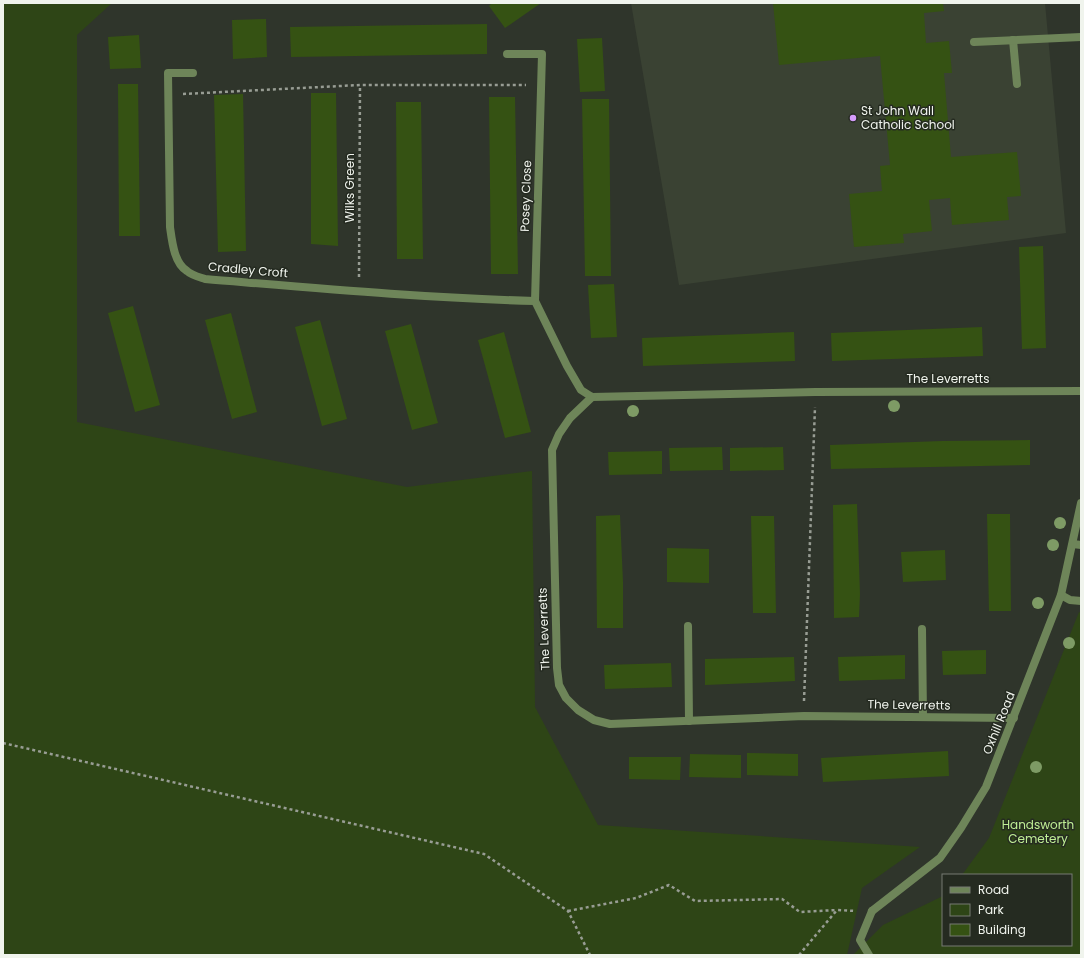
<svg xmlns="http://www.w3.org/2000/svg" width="1084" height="958" font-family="Poppins,sans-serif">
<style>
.built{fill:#3a4233}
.green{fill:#2e4516}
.building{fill:#355213}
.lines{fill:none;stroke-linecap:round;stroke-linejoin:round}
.path{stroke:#989d94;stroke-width:2.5;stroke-dasharray:3 3;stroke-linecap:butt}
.lane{stroke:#6e8559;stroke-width:8}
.street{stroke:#6e8559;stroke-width:8}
.tree{fill:#7e9b65}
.poi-dot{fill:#d59cfb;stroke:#252b21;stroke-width:1.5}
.labels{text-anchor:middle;stroke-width:3;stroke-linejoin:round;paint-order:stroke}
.poi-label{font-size:12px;fill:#f0f4ed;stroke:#252b21;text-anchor:start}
.street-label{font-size:12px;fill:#f0f4ed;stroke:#252b21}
.park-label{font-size:12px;fill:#bfee94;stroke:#252b21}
</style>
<rect width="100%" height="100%" fill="#2f352b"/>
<!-- built -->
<path class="built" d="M631,3H1045L1066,233L679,285Z"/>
<!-- green -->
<g class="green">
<path d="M3,3H112L77,35V422L407,487L532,471L535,707L598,825L920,847L862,888L847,955H3Z"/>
<path d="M1079,612L1081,613V955H853L883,925L943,896V945H1071V875H962L989,838Z"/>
</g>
<!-- building -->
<g class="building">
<path d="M492,3H541L505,28L489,6Z"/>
<path d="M773,3H943L944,11L924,13L926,43L949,41L952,73H944L951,157L1017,152L1021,196L1007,197L1009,220L952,225L950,198L929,200L932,231L903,234L904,243L854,247L849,194L882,191L880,166L890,165L880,56L779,65Z"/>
<path d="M266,19L267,57L233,59L232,20Z"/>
<path d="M487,24V54L291,57L290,27Z"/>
<path d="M139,35L141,68L110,69L108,37Z"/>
<path d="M602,38L605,91L580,92L577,39Z"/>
<path d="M118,84H138L140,236H119Z"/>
<path d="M311,93H336L338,246L311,244Z"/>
<path d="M243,94L246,251L218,252L214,95Z"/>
<path d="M489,97H515L518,274H491Z"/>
<path d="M582,99H609L611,276H585Z"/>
<path d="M396,102H421L423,259H397Z"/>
<path d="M1043,246L1046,348L1022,349L1019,247Z"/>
<path d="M614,284L617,337L591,338L588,285Z"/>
<path d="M133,306L160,405L135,412L108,313Z"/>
<path d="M231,313L257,412L232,419L205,320Z"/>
<path d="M320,320L347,419L322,426L295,327Z"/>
<path d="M411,324L438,423L412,430L385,331Z"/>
<path d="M982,327L983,356L832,361L831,333Z"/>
<path d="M504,332L531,432L505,438L478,340Z"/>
<path d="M794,332L795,361L643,366L642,338Z"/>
<path d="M1030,440V465L831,469L830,445L942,441Z"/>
<path d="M722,447L723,470L670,471L669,448Z"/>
<path d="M783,447L784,470L730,471V448Z"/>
<path d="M662,451V474L609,475L608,452Z"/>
<path d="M857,504L860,594L859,617L834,618L833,505Z"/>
<path d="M987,514H1010L1011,611H989Z"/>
<path d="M620,515L623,582V628H597L596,516Z"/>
<path d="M751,516H774L776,613H753Z"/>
<path d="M667,548L709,549V583L667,582Z"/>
<path d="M945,550L946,580L903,582L901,552Z"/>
<path d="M986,650V674L943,675L942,651Z"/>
<path d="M905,655V679L839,681L838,657Z"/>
<path d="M794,657L795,681L705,685V659Z"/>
<path d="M671,663L672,687L605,689L604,665Z"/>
<path d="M948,751L949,776L823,782L821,758Z"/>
<path d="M747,753L798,754V776L747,775Z"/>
<path d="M690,754L741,755V778L689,777Z"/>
<path d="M629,757H681L680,780L629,779Z"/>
</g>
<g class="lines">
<!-- path -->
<g class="path">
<path d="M183,94L360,85H526"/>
<path d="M359,277L360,85"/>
<path d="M804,701L815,407"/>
<path d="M3,743L484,854L568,911L590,955"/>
<path d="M568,911L636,898L669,885L695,901L782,899L800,912L837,910"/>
<path d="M799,955L837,910L856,911"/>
</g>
<!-- lane -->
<g class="lane">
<path d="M1013,40L1017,84"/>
<path d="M974,42L1081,37"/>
<path d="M1061,595L1070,600L1081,601"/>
<path d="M688,626L689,721"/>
<path d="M922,629L923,717"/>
<path d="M869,955L860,940L872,911"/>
</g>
<!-- street -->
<g class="street">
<path d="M507,54H542L535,301L567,366L581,390L592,397L815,392L1081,391"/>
<path d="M193,73H168L170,227C172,241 174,263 187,271C191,275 199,277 205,279C315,288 425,298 535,301"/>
<path d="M592,397L570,418L559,434L552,450L557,668L559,685L566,698L578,710L594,720L610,724L804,716L1014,718"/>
<path d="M1073,544L1081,545"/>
<path d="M872,911L940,858L961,828L986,787L1061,595L1081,503"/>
</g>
</g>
<!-- trees -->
<g class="tree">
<circle cx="894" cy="406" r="6"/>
<circle cx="633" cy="411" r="6"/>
<circle cx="1060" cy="523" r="6"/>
<circle cx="1053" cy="545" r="6"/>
<circle cx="1038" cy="603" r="6"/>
<circle cx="1069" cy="643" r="6"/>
<circle cx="1036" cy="767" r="6"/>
</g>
<!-- markers -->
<circle class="poi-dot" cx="853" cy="118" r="4"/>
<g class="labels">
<!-- poi labels -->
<g class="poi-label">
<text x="861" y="115">St John Wall<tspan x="861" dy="14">Catholic School</tspan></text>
</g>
<!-- street labels -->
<g class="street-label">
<text transform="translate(350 188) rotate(-90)" y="4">Wilks Green</text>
<text transform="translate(526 196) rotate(-88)" y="4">Posey Close</text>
<text transform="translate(248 270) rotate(5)" y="4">Cradley Croft</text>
<text x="948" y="383">The Leverretts</text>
<text transform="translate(544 629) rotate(-92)" y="4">The Leverretts</text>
<text transform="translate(909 705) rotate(1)" y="4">The Leverretts</text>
<text transform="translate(999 723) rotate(-68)" y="4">Oxhill Road</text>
</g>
<!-- park labels -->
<g class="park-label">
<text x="1038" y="829">Handsworth<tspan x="1038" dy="14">Cemetery</tspan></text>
</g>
</g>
<!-- border -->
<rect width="1084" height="958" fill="none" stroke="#f0f4ed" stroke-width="8"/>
<!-- legend -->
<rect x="942" y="874" width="130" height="72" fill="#252b21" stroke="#767b73"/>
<rect x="950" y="887" width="20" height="6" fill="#6e8559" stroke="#767b73"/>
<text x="978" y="894" font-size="12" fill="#f0f4ed">Road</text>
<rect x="950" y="904" width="20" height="12" fill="#2e4516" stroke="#767b73"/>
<text x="978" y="914" font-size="12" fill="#f0f4ed">Park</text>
<rect x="950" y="924" width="20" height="12" fill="#355213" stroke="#767b73"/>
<text x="978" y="934" font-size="12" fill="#f0f4ed">Building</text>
</svg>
